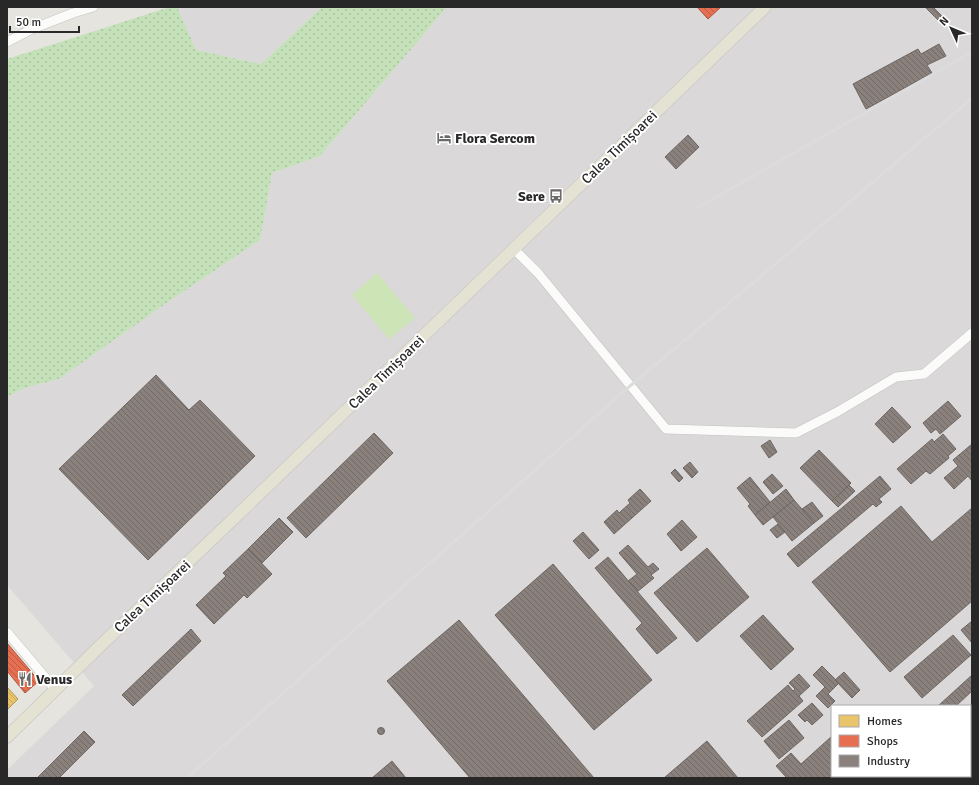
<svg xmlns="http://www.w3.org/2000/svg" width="979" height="785" font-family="Signika,sans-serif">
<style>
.industrial{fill:#dbd8d9;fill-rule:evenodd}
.grass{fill:url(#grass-dots)}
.pitch{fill:#cde4b6}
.homes{fill:url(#homes-back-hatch);stroke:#af9556}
.shops{fill:url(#shops-back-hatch);stroke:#ae5a45}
.industry{fill:url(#industry-back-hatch);stroke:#6d6663}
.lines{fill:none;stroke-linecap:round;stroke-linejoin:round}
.minor-casing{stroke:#c4c3c3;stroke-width:10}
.major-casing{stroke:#c3c2c0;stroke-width:13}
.minor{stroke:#fbfbfa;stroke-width:9}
.major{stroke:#e4e2d3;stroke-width:12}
.rail{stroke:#dddcdd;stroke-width:3}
.labels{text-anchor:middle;stroke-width:4;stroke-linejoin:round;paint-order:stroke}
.poi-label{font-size:14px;font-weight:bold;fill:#282828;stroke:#fff;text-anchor:start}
.street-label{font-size:14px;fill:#282828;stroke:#fff}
</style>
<defs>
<pattern id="grass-dots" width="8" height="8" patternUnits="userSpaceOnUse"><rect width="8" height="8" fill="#c4e1b9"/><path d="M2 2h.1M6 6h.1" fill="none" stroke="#a8c19f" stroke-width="1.8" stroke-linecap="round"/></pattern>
<pattern id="homes-back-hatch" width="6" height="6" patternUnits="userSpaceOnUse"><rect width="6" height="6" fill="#e9c46a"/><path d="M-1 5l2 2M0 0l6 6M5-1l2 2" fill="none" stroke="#c8a85c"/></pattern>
<pattern id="shops-back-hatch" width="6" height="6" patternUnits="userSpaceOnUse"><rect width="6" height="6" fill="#e76f51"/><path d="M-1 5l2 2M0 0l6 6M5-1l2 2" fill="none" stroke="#bb5b43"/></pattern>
<pattern id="industry-back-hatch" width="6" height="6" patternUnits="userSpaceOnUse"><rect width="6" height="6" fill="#8a817c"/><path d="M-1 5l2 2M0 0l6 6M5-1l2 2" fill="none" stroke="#716a66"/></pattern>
</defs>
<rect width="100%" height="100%" fill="#e6e4de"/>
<!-- industrial -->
<g class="industrial">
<path d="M177,7H322L261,64L196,50Z"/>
<path d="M447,7H972V778H7V770L94,686L7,585V397L24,388L59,379L168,302L260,240L272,173L320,156ZM832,706H970V776H832Z"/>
</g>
<!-- grass -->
<path class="grass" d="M170,7H177L196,50L261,64L322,7H447L320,156L272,173L260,240L168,302L59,379L24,388L7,397V59Z"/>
<!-- pitch -->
<path class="pitch" d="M377,273L415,318L389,339L352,295Z"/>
<!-- homes -->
<path class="homes" d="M7,687L18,699L7,710Z"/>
<!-- shops -->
<g class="shops">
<path d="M697,7H721L708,19Z"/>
<path d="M7,643L39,681L25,693L7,671Z"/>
</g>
<!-- industry -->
<g class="industry">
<path d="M925,7H933L943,17L939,21Z"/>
<path d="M939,44L946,56L927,65L932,73L866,109L853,84L918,49L921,54Z"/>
<path d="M688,135L699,147L676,169L665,157Z"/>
<path d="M156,375L189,410L200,400L255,456L148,560L59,469Z"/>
<path d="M948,401L961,416L940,434L936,429L931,433L923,423Z"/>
<path d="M892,407L911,427L893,443L875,424Z"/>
<path d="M374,433L393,453L306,538L287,518Z"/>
<path d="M943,434L956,449L948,456L949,458L930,474L926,471L911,484L897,469L932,439L934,442Z"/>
<path d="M770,440L777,452L769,458L761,446Z"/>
<path d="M972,444V481L968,476L954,489L944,478L958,466L953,460Z"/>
<path d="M819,450L851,483L832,501L800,468Z"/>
<path d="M690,462L698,472L692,478L683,468Z"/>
<path d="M675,469L683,478L679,482L671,473Z"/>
<path d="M772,474L783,486L773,494L763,482Z"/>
<path d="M880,476L891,489L879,499L882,502L876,507L873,504L798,567L787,554Z"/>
<path d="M750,477L770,502L755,515L748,506L750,504L737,488Z"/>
<path d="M849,485L855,491L838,507L832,501Z"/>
<path d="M640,489L651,501L614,534L604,522L617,510L619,513L630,503L628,500Z"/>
<path d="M786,489L794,500L763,525L755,515Z"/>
<path d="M794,500L814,523L792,541L773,517Z"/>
<path d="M812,502L823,516L814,523L802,509Z"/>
<path d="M901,506L932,542L972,508V601L890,672L812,582Z"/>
<path d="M279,518L293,532L262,563L248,549Z"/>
<path d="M682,520L697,537L681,551L667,534Z"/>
<path d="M778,524L785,532L777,538L770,530Z"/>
<path d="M583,532L599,550L589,559L573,541Z"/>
<path d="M628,545L648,567L653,563L659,569L651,575L654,578L637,592L628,581L637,574L619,553Z"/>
<path d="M707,548L749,597L697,642L654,593Z"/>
<path d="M248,549L272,574L247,598L244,595L214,624L196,605L226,576L223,573Z"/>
<path d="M608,557L677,638L657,654L636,629L642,623L595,568Z"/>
<path d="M553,564L652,680L594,730L495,615Z"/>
<path d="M763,615L794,649L771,670L740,636Z"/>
<path d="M459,620L594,778H470L387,681Z"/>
<path d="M972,621V643L961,630Z"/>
<path d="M191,629L201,641L133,706L122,695Z"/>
<path d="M953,635L971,655L922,698L904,677Z"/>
<path d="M822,666L839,683L828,694L835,701L828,708L816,696L825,687L813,675Z"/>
<path d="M844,672L860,690L852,698L835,680Z"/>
<path d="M799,674L810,686L799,696L803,701L762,737L747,721L788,685L793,691L795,689L789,683Z"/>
<path d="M972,675V691L956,706H938Z"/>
<path d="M812,703L823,715L812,725L807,720L805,722L798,715Z"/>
<path d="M789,720L804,738L779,759L764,741Z"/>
<circle cx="381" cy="731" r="3.5"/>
<path d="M84,731L95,742L59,778H37Z"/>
<path d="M832,736V776H845L843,778H785L786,777L776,766L791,753L801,764Z"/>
<path d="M707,741L738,778H664Z"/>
<path d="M392,761L406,778H372Z"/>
<path d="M970,764L972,766V778H958L956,776H970Z"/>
</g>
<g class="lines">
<defs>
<g id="minor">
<path d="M7,42L32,29L73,13L93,7"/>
<path d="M514,249L538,273L666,429L796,433L837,412L896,377L924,374L972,333"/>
<path d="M7,632L55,689"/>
</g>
<path id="major" d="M7,737L101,645L227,525L765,7"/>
</defs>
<!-- minor casing -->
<use href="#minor" class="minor-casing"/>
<!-- major casing -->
<use href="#major" class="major-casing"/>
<!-- minor -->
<use href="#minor" class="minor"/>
<!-- major -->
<use href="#major" class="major"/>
<!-- rail -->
<g class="rail">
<path d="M697,208L972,52"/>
<path d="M187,778L630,386L834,215L972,98"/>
</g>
</g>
<!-- icons -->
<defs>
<symbol id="hotel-bare" viewBox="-9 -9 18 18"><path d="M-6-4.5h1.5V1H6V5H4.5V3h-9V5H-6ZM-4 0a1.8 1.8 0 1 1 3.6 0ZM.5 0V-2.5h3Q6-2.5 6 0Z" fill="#6a6a68" stroke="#fff" stroke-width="2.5" paint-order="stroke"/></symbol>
<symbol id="bus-bare" viewBox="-9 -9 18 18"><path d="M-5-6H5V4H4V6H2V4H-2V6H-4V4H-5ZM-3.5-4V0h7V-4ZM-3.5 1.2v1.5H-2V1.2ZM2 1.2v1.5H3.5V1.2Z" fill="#6a6a68" stroke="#fff" stroke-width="2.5" paint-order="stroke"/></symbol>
<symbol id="restaurant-bare" viewBox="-9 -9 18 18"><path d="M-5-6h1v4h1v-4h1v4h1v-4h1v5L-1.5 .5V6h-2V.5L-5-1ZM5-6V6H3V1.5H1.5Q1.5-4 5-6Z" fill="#6a6a68" stroke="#fff" stroke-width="2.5" paint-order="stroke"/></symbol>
</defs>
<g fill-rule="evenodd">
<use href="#hotel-bare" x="434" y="128" width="20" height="20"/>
<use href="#bus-bare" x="546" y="186" width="20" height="20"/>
<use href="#restaurant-bare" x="15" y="669" width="20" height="20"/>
</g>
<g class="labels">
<!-- poi labels -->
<g class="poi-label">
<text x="455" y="143">Flora Sercom</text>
<text x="545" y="201" text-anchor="end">Sere</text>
<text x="36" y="684">Venus</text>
</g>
<!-- street labels -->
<g class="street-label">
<text transform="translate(619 147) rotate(-44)" y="5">Calea Timișoarei</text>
<text transform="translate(386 372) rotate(-44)" y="5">Calea Timișoarei</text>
<text transform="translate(152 596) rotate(-43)" y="5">Calea Timișoarei</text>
</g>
</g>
<!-- border -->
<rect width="979" height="785" fill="none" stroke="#282828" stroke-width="16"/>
<!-- legend -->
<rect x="831" y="705" width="140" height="72" fill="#ffffff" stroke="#a9a9a9"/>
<rect x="839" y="715" width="20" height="12" fill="#e9c46a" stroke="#a9a9a9"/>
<text x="867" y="725" font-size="12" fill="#282828">Homes</text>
<rect x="839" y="735" width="20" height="12" fill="#e76f51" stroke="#a9a9a9"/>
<text x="867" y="745" font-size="12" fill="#282828">Shops</text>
<rect x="839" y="755" width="20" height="12" fill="#8a817c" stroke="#a9a9a9"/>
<text x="867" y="765" font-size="12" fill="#282828">Industry</text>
<!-- north arrow -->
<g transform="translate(951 28) rotate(314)" stroke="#ffffff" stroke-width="3" paint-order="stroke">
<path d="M0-3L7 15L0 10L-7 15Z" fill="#282828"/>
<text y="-6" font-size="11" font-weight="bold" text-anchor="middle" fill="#282828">N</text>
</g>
<!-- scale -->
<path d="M10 26v6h69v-6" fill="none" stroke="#282828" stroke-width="2"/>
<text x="16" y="26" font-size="12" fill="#282828" stroke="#ffffff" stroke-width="3" paint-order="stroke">50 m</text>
</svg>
